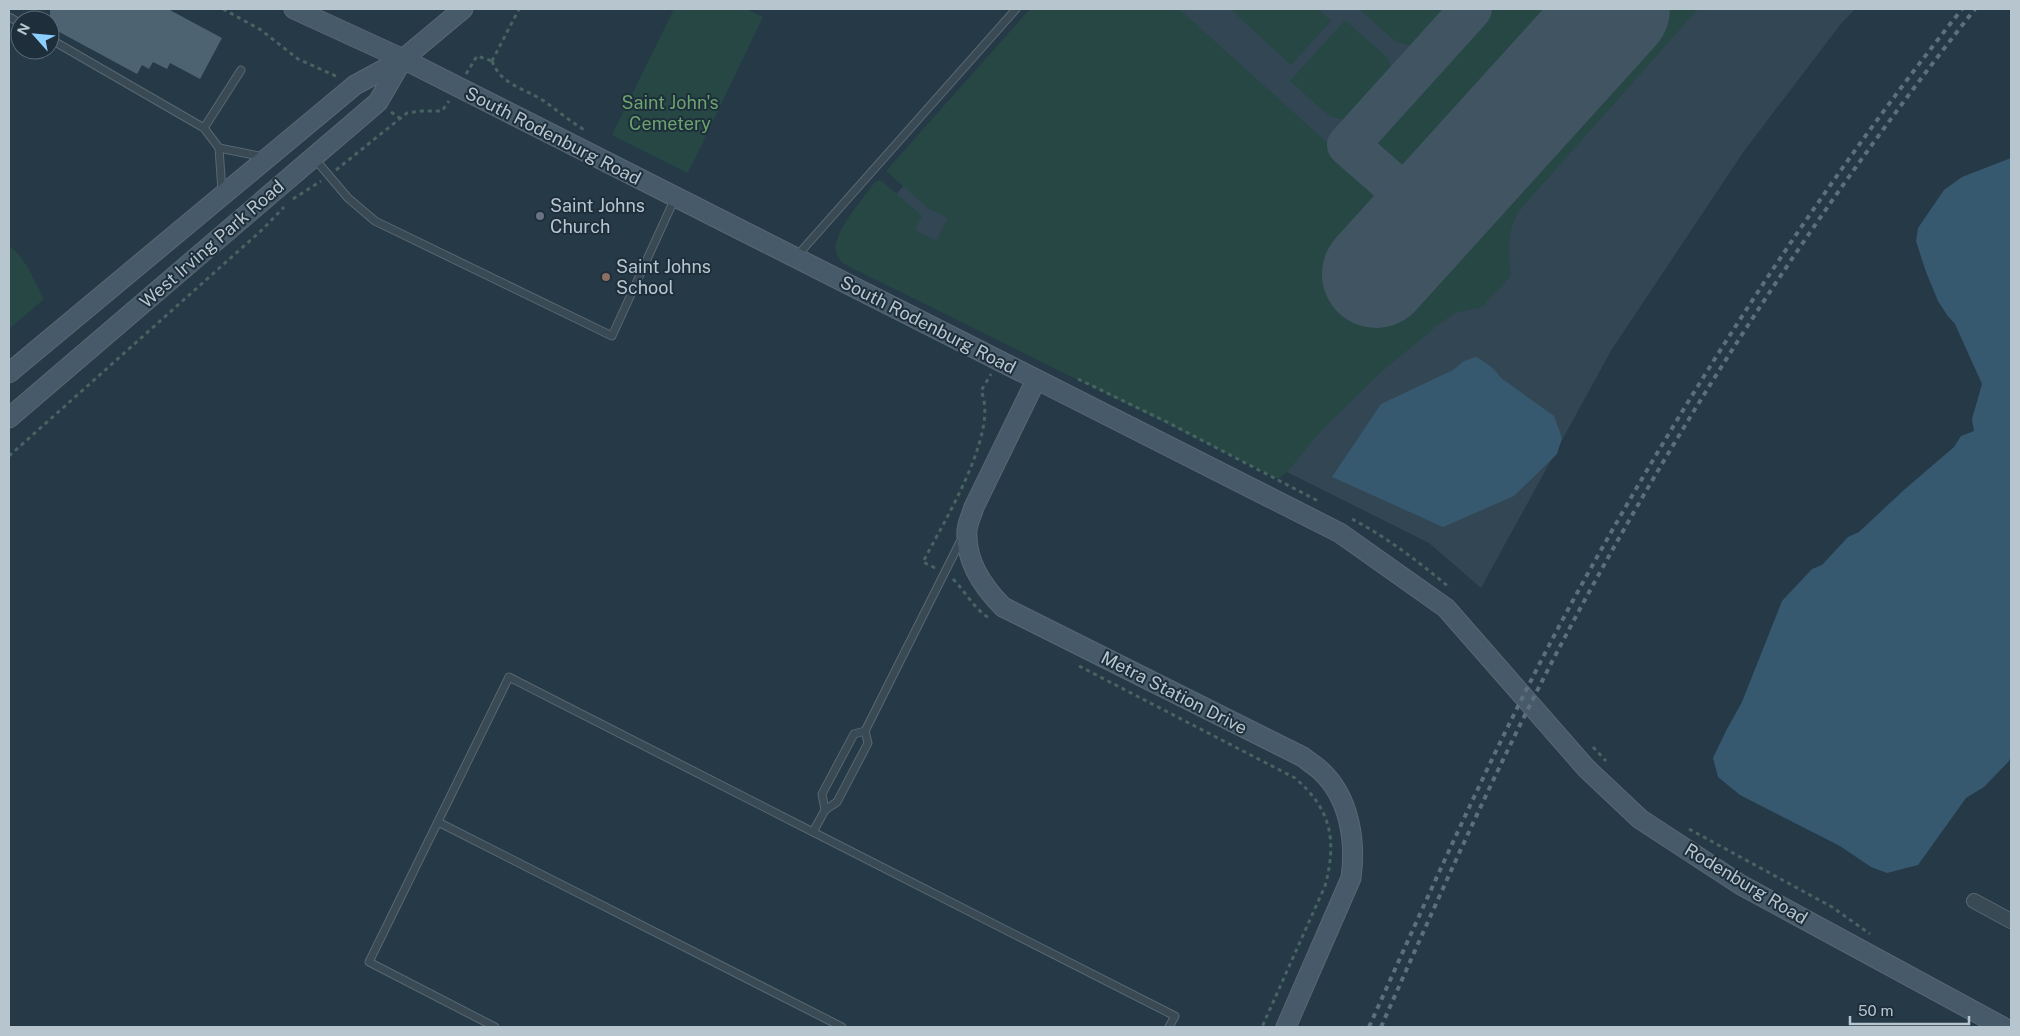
<svg xmlns="http://www.w3.org/2000/svg" width="2020" height="1036" font-family="'Public Sans',sans-serif">
<style>
.airport{fill:#334653}
.green{fill:#274745}
.water{fill:#37596f}
.lines{fill:none;stroke-linecap:round;stroke-linejoin:round}
.taxiway{stroke:#405462;stroke-width:42}
.runway{stroke:#405462;stroke-width:108}
.building{fill:#4d6371}
.lane-casing{stroke:#586872;stroke-width:9}
.street-casing{stroke:#586872;stroke-width:16}
.secondary-casing{stroke:#586872;stroke-width:21}
.path{stroke:#476462;stroke-width:3;stroke-dasharray:4 4;stroke-linecap:butt}
.lane{stroke:#394a55;stroke-width:7}
.street{stroke:#394a55;stroke-width:14}
.secondary{stroke:#475a69;stroke-width:19}
.rail{stroke:#5b6f7d;stroke-width:4;stroke-dasharray:5 5;stroke-linecap:butt}
.worship-dot{fill:#6b7280;stroke:#1e2f3b;stroke-width:2}
.education-dot{fill:#8d6e63;stroke:#1e2f3b;stroke-width:2}
.labels{text-anchor:middle;stroke-width:4;stroke-linejoin:round;paint-order:stroke}
.park-label{font-size:18px;fill:#6ca26e;stroke:#1e2f3b}
.street-label{font-size:18px;fill:#b7c5ce;stroke:#1e2f3b}
.poi-label{font-size:18px;fill:#b7c5ce;stroke:#1e2f3b;text-anchor:start}
</style>
<rect width="100%" height="100%" fill="#253946"/>
<!-- airport -->
<path class="airport" d="M1061,9H1855L1840,25L1744,151L1612,349L1481,588L1429,543L1287,472L855,240Z"/>
<!-- green -->
<g class="green">
<path d="M674,9H746L763,17L688,173L612,135Z"/>
<path d="M1030,9H1179L1393,202L1345,255L1398,304L1666,9H1698L1519,211C1506,233 1509,252 1511,276L1482,307L1455,313L1438,325L1380,373L1321,431L1287,472L1278,479L842,263C840,260 837,256 836,252C831,234 864,198 874,183L879,180L883,182L922,216L915,230L936,241L948,218L929,209L886,171Z"/>
<path d="M1230,9H1318L1331,21L1291,65Z"/>
<path d="M1359,9H1452L1416,47L1396,42Z"/>
<path d="M1490,9H1567L1429,161C1406,178 1377,162 1377,135Z"/>
<path d="M1345,20L1388,58C1392,66 1391,71 1388,80L1349,121L1329,116L1290,81Z"/>
<path d="M9,246C23,253 36,284 44,299L9,329Z"/>
</g>
<!-- water -->
<g class="water">
<path d="M2011,158V755L2009,761L1984,787L1966,798L1918,865L1887,873L1871,867L1840,846L1740,795L1718,777L1713,758L1727,729L1742,702L1782,601L1812,569L1822,565L1848,537L1859,532L1905,489L1954,447L1961,436L1974,431L1972,419L1982,384L1955,324L1947,315L1938,301L1926,272L1916,241L1918,228L1944,190L1962,177Z"/>
<path d="M1476,357C1487,363 1494,368 1501,378L1554,416L1562,438L1557,454L1514,496L1443,527L1332,477L1381,404L1453,370L1464,361Z"/>
</g>
<g class="lines">
<!-- taxiway -->
<path class="taxiway" d="M1429,216L1348,145L1471,9"/>
<!-- runway -->
<path class="runway" d="M1376,274L1616,9"/>
</g>
<!-- building -->
<path class="building" d="M50,9H168L222,38L200,79L170,63L167,69L153,62L149,69L142,65L137,74L50,27Z"/>
<g class="lines">
<defs>
<g id="lane">
<path d="M9,17L20,23"/>
<path d="M50,39L204,128L219,148"/>
<path d="M204,128L241,70"/>
<path d="M314,158L348,198L375,221L612,336L675,198"/>
<path d="M222,191L219,148L264,157"/>
<path d="M796,257L1016,9"/>
<path d="M865,731L854,734L822,794L825,810L837,802L868,743L865,731L962,538"/>
<path d="M825,810L813,832L1175,1016L1169,1027"/>
<path d="M438,822L842,1027"/>
<path d="M495,1027L369,962L509,677L813,832"/>
</g>
<path id="street" d="M1974,901L2011,921"/>
<g id="secondary">
<path d="M294,9L403,59L1340,533L1446,608L1586,768L1640,819L1741,885L2003,1027"/>
<path d="M9,373L355,85L403,59L463,9"/>
<path d="M1036,380L974,507C972,514 968,522 967,530C965,560 983,587 1003,607L1303,757C1309,762 1316,766 1321,771C1350,798 1356,842 1351,878L1286,1027"/>
<path d="M9,418L378,102L403,59"/>
</g>
</defs>
<!-- lane casing -->
<use href="#lane" class="lane-casing"/>
<!-- street casing -->
<use href="#street" class="street-casing"/>
<!-- secondary casing -->
<use href="#secondary" class="secondary-casing"/>
<!-- path -->
<g class="path">
<path d="M223,9L261,30L298,59L338,77"/>
<path d="M492,61C501,85 524,88 544,101C558,111 571,122 586,131"/>
<path d="M492,61L519,9"/>
<path d="M466,74L477,56L492,61"/>
<path d="M391,112L401,119"/>
<path d="M336,170L407,113L422,111H442L449,101"/>
<path d="M293,199L321,181"/>
<path d="M1078,379L1167,422L1320,502"/>
<path d="M9,456L263,229L284,207"/>
<path d="M1352,519C1388,538 1419,562 1450,588"/>
<path d="M935,568L923,562C943,523 1000,432 981,391L991,374"/>
<path d="M953,579C966,592 973,608 989,618"/>
<path d="M1079,666L1295,778C1332,810 1337,841 1325,886L1262,1027"/>
<path d="M1593,747L1606,761"/>
<path d="M1689,829L1832,907L1870,934"/>
</g>
<!-- lane -->
<use href="#lane" class="lane"/>
<!-- street -->
<use href="#street" class="street"/>
<!-- secondary -->
<use href="#secondary" class="secondary"/>
<!-- rail -->
<g class="rail">
<path d="M1369,1027C1433,885 1497,741 1571,604C1685,396 1814,195 1962,9"/>
<path d="M1381,1027C1436,903 1492,777 1555,656C1674,428 1815,211 1975,9"/>
</g>
</g>
<!-- markers -->
<circle class="worship-dot" cx="540" cy="216" r="5"/>
<circle class="education-dot" cx="606" cy="277" r="5"/>
<g class="labels">
<!-- park labels -->
<g class="park-label">
<text x="670" y="109">Saint John's<tspan x="670" dy="21">Cemetery</tspan></text>
</g>
<!-- street labels -->
<g class="street-label">
<text transform="translate(553 136) rotate(27)" y="6">South Rodenburg Road</text>
<text transform="translate(212 244) rotate(-41)" y="6">West Irving Park Road</text>
<text transform="translate(928 325) rotate(27)" y="6">South Rodenburg Road</text>
<text transform="translate(1174 693) rotate(27)" y="6">Metra Station Drive</text>
<text transform="translate(1746 884) rotate(31)" y="6">Rodenburg Road</text>
</g>
<!-- poi labels -->
<g class="poi-label">
<text x="550" y="212">Saint Johns<tspan x="550" dy="21">Church</tspan></text>
<text x="616" y="273">Saint Johns<tspan x="616" dy="21">School</tspan></text>
</g>
</g>
<!-- border -->
<rect width="2020" height="1036" fill="none" stroke="#b7c5ce" stroke-width="20"/>
<!-- north arrow -->
<g transform="translate(35 35) rotate(297)"><circle r="24" fill="#1e2f3b" stroke="#5b6b76"/>
<path d="M0-4L9 19L0 12L-9 19Z" fill="#8cceff"/>
<text y="-8" font-size="14" font-weight="bold" text-anchor="middle" fill="#b7c5ce">N</text>
</g>
<!-- scale -->
<path d="M1850 1016v8h119v-8" fill="none" stroke="#b7c5ce" stroke-width="2.5"/>
<text x="1858" y="1016" font-size="15" fill="#b7c5ce" stroke="#1e2f3b" stroke-width="4" paint-order="stroke">50 m</text>
</svg>
